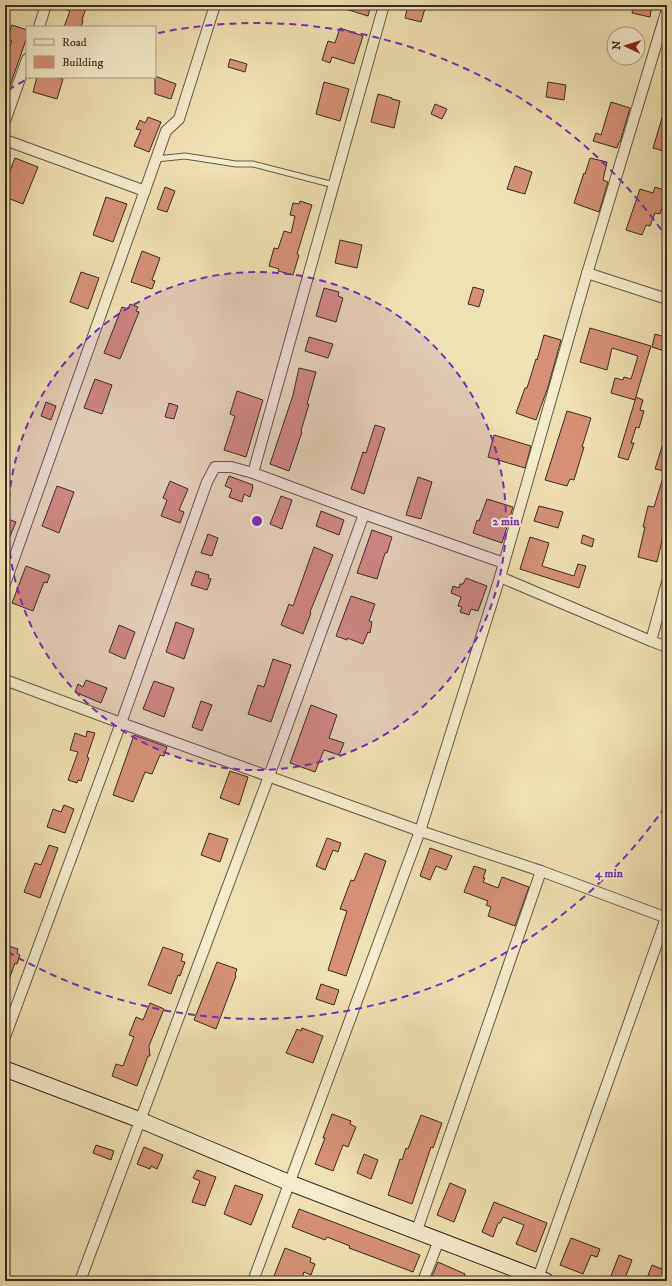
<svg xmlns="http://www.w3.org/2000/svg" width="672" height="1286" font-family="'IM FELL DW Pica',serif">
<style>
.building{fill:#d69178;stroke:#382c23}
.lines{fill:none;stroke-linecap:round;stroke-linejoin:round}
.lane-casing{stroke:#665947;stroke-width:7}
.street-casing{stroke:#665947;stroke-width:12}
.secondary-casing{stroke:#382c23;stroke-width:17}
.lane{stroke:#f5eccd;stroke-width:5}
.street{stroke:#f5eccd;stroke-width:10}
.secondary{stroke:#f5eccd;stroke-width:15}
.ring{fill:none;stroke:#7b2cbf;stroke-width:2;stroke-dasharray:7 5}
.centre{fill:#7b2cbf;stroke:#f5eccd;stroke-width:2}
.ring-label{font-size:12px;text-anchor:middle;font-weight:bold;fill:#7b2cbf;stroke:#f5eccd;stroke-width:4;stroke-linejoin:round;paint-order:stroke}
</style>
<rect width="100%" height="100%" fill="#f0e1b2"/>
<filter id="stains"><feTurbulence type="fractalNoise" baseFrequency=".005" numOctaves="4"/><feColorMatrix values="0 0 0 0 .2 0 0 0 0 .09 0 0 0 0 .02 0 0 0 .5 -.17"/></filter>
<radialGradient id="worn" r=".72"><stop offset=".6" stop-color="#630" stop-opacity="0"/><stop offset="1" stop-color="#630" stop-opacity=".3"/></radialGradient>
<!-- building -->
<g class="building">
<path d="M55,5H87L82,20L83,21L81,27H64L70,11L55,6Z"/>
<path d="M340,5H371L368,16L339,7Z"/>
<path d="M408,5H426L421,22L405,18Z"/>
<path d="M634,5H652L650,17L632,13Z"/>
<path d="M12,25L27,30V37L6,97L5,58L12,41L7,39Z"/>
<path d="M340,28L363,36L354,64L332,57L330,63L322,60L328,41L335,43Z"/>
<path d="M230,59L247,64L245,72L228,67Z"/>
<path d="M155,76L176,84L171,99L155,94Z"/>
<path d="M37,77H55L63,79L57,99L33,92Z"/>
<path d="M324,82L349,89L340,121L316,114Z"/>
<path d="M548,82L566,85L564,100L546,97Z"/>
<path d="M378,94L392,98V99L400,101L394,128L371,122Z"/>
<path d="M611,102L630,108L620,142H619L617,148L593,141L596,133L601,135Z"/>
<path d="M435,104L447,109L442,119L431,114Z"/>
<path d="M665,108H667V152L653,148Z"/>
<path d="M148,117L161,122L149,152L134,146L141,130L136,129L140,120L145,123Z"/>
<path d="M15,158L38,167L23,204L5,197V183Z"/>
<path d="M590,158L607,162L603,180L608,182L599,212L574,203L584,173L585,174Z"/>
<path d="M515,166L532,172L525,194L507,189Z"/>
<path d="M165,187L175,191L167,212L157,209Z"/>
<path d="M655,187L667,191L660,214L655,213L650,226L646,225L642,235L626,230L640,189L653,193Z"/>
<path d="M106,197L127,204L113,242L93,235Z"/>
<path d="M300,201L312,205L297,254L299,255L293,275L278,271L279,269L269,266L274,248L278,249L284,231L291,233L295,216L290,215L293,203L299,204Z"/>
<path d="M340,240L362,245L357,268L335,263Z"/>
<path d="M142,251L160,258L152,280L155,281L152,289L131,282Z"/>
<path d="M81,272L99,278L88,309L70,302Z"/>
<path d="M473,287L484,290L479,307L468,304Z"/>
<path d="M324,288L339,292L338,296L343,298L336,322L316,316Z"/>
<path d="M130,304L138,307L136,311L139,312L120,359L104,353L122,307L128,309Z"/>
<path d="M590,328L651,346L635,400L611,393L615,378L623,380L624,377L631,379L638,356L612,348L607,370L580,362Z"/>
<path d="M655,334L665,337L663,342L667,343V352L652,347Z"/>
<path d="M544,335L561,340L548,387L536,420L516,413L525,388H527L536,359L537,360Z"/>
<path d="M309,337L333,344L328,358L305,351Z"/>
<path d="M299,368L316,372L307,404H309L301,431L302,432L289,471L270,464L293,395Z"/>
<path d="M95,379L112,385L102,414L84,408Z"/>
<path d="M237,391L263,400L246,457L224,450L235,416L230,414Z"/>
<path d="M636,397L643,400L640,410L644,411L639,428L636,427L631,443H634L628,460L618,457Z"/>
<path d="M46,402L56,406L51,420L41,416Z"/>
<path d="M169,403L178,406L174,419L165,417Z"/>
<path d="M567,411L591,418L582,447H584L574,480L570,479L567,486L545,480Z"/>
<path d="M375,425L385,428L364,494L351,489L363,452L366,453Z"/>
<path d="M494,435L531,446L525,468L488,457Z"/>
<path d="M665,437H667V533L664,532L657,562L638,557L645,527H643L648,506L654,507L665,471L655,469Z"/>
<path d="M229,476L253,485L252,487H253L250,497L244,494L242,502L229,497L232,489L225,486Z"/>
<path d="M418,477L432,482L421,519L406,515Z"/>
<path d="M170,481L188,489L179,510L184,512L180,523L161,516L167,500L163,498Z"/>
<path d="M57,486L74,492L59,533L42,526Z"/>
<path d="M281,496L292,500L282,529L270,524Z"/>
<path d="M487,499L513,507L502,543L473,533L477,520L479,521Z"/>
<path d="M539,506L563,512L558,528L534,521Z"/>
<path d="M321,511L344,520L339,535L316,526Z"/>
<path d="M5,518L16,522L5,548Z"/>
<path d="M372,530L392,537L387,553H385L377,579L357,573Z"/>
<path d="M208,534L218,538L212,556L201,553Z"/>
<path d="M583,535L594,539L592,547L581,543Z"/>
<path d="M530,537L549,543L542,566L574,576L578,564L586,566L579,588L520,569Z"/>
<path d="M314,547L333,555L310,612L311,613L303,634L281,625L289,604L293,606Z"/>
<path d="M26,566L50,575L47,583L44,582L33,611L12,603Z"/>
<path d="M196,571L209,575L208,578L211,579L207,590L191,585Z"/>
<path d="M466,578L487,586L478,611L471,609L469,615L460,612L462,607L458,606L461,597L451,593L453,586L459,588L460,584H463Z"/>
<path d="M351,596L375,604L369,621L372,622L370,633L368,632L363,644L347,638V640L336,636Z"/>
<path d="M176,622L194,629L184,659L166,652Z"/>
<path d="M119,625L135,632L125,659L109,652Z"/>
<path d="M273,659L291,665L271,722L248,714L258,685L264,687Z"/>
<path d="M86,680L107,688L101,703L75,692L78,684L83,687Z"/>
<path d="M154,681L174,688L164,717L143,709Z"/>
<path d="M201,701L212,705L202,731L192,727Z"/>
<path d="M311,705L337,715L329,738L344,743L339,755L324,750L315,772L290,763Z"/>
<path d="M87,731L95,733L87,757L89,758L81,781L78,780L77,783L68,780L78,752L70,750L75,733L86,737Z"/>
<path d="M134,735L167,747L164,756L160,755L152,774L145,772L133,802L113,795Z"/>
<path d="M230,771L248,777L239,805L220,798Z"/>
<path d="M64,805L74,809L65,833L47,827L53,809L61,812Z"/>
<path d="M209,833L228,839L220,862L201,855Z"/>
<path d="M327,838L341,843L338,852L333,850L325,870L316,866Z"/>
<path d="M49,845L58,848L40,898L24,892L35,863L41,865Z"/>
<path d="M430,848L452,856L446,870L436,866L430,880L420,876Z"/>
<path d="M365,853L386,861L346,976L328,970L347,911L340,909L351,880L354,881Z"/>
<path d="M474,866L486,870L483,878H485L483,882L498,888L502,877L529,887L515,926L488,916L491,907L486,905L488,901L464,892Z"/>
<path d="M9,946L18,949L17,953L20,955L17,964L15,963L6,988L5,951L7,952Z"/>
<path d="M163,947L183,954L181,961L185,962L180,976L178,975L171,994L148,985Z"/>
<path d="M217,962L237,969L235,975L236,976L216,1029L194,1020Z"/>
<path d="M321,984L339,990L334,1005L316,999Z"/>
<path d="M150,1003L164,1009L149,1046L150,1056H148L137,1086L112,1076L116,1064L123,1066L134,1037L129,1035L136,1017L143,1020Z"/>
<path d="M302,1028L323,1036L313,1063L286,1053L297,1029L301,1031Z"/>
<path d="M332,1114L351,1121L350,1124L356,1127L348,1147L343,1145L333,1171L315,1164L325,1138H323Z"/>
<path d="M421,1115L442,1123L433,1148L431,1147L412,1204L388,1195L400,1159L402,1160L406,1148L408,1149Z"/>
<path d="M96,1145L114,1151L111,1160L93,1153Z"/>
<path d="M144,1147L163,1155L157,1169L151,1166L150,1169L137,1164Z"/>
<path d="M364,1154L378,1160L371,1179L357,1173Z"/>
<path d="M197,1170L216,1177L205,1206L192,1202L200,1181L193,1178Z"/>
<path d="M450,1183L466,1190L454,1222L437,1215Z"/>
<path d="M235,1185L263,1195L251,1225L224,1214Z"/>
<path d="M494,1202L547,1223L536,1252L516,1244L524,1225L506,1218L503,1217L500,1223H498L493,1237L482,1232Z"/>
<path d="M299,1209L420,1255L413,1272L349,1248L350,1246L327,1237L325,1240L292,1227Z"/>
<path d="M571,1238L600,1249L597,1257L591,1255L583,1274L560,1265Z"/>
<path d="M285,1248L311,1258L310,1262L315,1264L311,1275L304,1272L301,1281H272Z"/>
<path d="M619,1255L632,1260L624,1281H609Z"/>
<path d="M438,1262L465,1274L462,1281H430Z"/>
<path d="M652,1265L667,1271L664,1281H646Z"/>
</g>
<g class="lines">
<defs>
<path id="lane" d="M156,159L185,156L236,164H253L334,185"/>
<g id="street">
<path d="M39,27L46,5"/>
<path d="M5,121L27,59"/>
<path d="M5,140L145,191"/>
<path d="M587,273L667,299"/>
<path d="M253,473L384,5"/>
<path d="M500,577L651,641L667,647"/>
<path d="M5,584L166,131L179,119L215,5"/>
<path d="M651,641L667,582"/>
<path d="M5,680L121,723L420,831L541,871L667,918"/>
<path d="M5,1037L121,723L207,482L215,467H231L253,473L364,514L504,563"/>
<path d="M417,1230L541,871"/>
<path d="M538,1278L666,918"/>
<path d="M80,1281L269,776L364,514"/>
<path d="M253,1281L420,831L500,577L586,277L667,9"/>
<path d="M423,1281L439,1240"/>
</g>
<path id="secondary" d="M5,1069L140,1120L290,1183L546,1281"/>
</defs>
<!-- lane casing -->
<use href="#lane" class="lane-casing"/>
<!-- street casing -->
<use href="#street" class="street-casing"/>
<!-- secondary casing -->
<use href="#secondary" class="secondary-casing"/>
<!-- lane -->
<use href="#lane" class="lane"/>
<!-- street -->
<use href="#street" class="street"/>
<!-- secondary -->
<use href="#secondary" class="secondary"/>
</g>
<!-- distance rings -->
<circle cx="257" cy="521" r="249" fill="#7b2cbf" fill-opacity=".12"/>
<g class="ring">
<circle cx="257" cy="521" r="249"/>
<path d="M665 807A498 498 0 0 1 8 952M8 90A498 498 0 0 1 31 77M158 33A498 498 0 0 1 665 235"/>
</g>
<circle cx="257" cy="521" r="6" class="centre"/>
<g class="ring-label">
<text x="506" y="525">2 min</text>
<text x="609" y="877">4 min</text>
</g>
<!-- margin -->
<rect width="672" height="1286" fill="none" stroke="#f0e1b2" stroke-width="20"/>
<rect x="6" y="6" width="660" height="1274" fill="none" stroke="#382c23" stroke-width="2"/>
<rect x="10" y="10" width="652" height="1266" fill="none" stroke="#382c23"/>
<!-- legend -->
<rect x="26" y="26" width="130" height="52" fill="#f5eccd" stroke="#a99f89"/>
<rect x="34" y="39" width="20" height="6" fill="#f5eccd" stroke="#a99f89"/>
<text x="62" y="46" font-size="12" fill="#382c23">Road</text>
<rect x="34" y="56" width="20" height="12" fill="#d69178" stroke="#a99f89"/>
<text x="62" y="66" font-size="12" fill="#382c23">Building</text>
<!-- north arrow -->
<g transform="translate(626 46) rotate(274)"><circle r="19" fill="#f5eccd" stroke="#a99f89"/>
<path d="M0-3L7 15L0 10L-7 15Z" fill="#8f2418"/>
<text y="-6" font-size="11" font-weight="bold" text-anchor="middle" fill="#382c23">N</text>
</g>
<rect width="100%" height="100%" filter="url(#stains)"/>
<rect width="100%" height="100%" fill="url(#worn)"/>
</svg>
